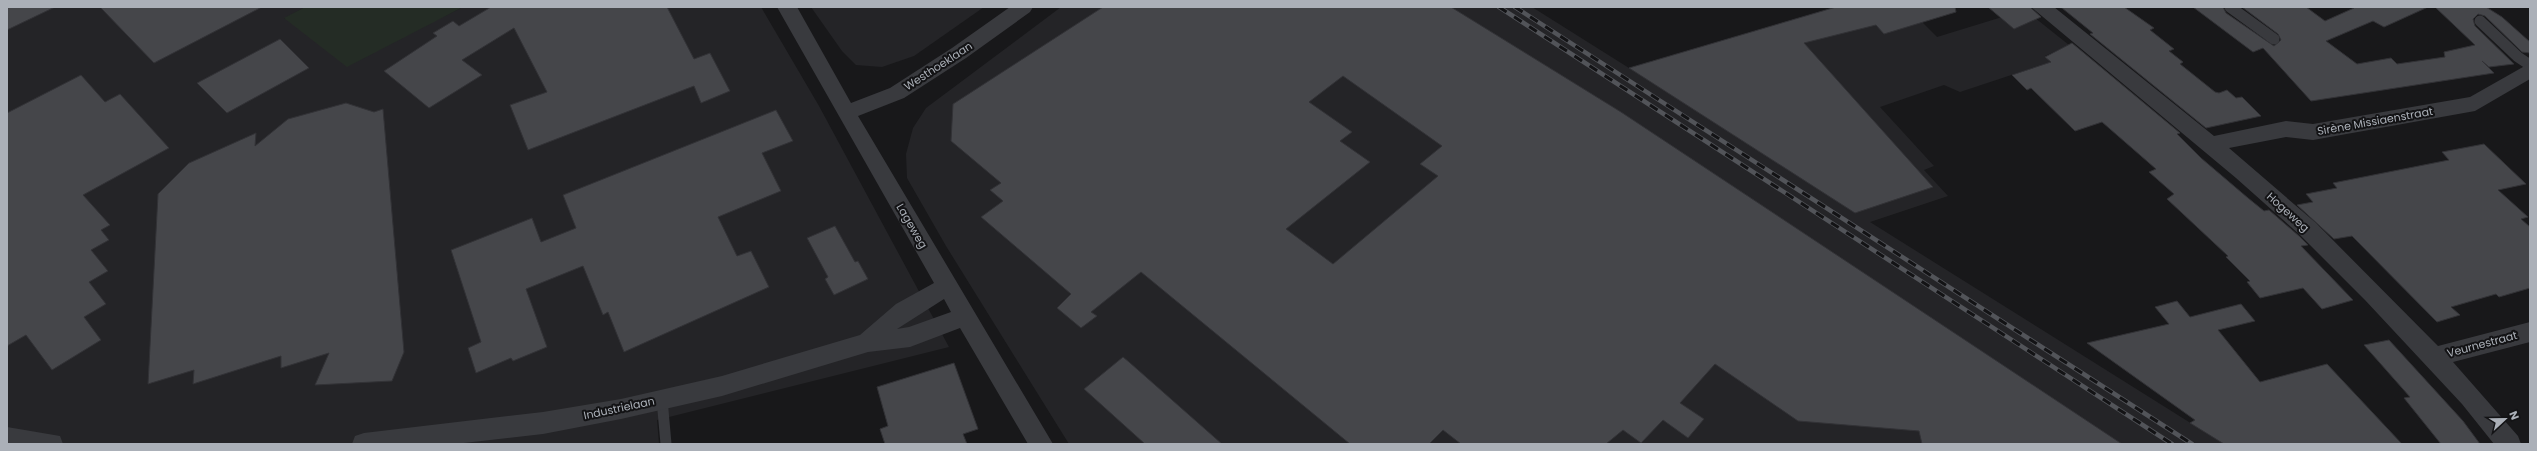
<svg xmlns="http://www.w3.org/2000/svg" width="2537" height="451" font-family="Poppins,sans-serif">
<style>
.built{fill:#242427}
.green{fill:#242c25}
.building{fill:#45464a;stroke:#323236;fill-rule:evenodd}
.lines{fill:none;stroke-linecap:round;stroke-linejoin:round}
.service{stroke:#393a3e;stroke-width:11}
.minor{fill:#393a3e;fill-rule:evenodd}
.rail-casing{stroke:#525459;stroke-width:4.5}
.rail{stroke:#131315;stroke-width:3;stroke-dasharray:9;stroke-linecap:butt}
.labels{text-anchor:middle;stroke-width:4;stroke-linejoin:round;paint-order:stroke}
.street-label{font-size:11px;fill:#abb0b8;stroke:#131315}
</style>
<rect width="100%" height="100%" fill="#18181a"/>
<!-- built -->
<g class="built">
<path d="M7,7H305L284,19L445,16L463,7H761L819,106L949,347L657,420L659,444H7Z"/>
<path d="M811,7H984L914,56L882,67L856,65L842,51Z"/>
<path d="M1061,7H1532L1629,68L1836,7H1907L1937,37L2025,10L2069,45L2045,56L2051,62L1960,92L1944,85L1880,107L1934,166L1924,170L1948,196L1870,222L2224,444H1069L946,246L907,178L906,154L913,128L926,108Z"/>
</g>
<!-- green -->
<path class="green" d="M305,7H463L347,67L284,18Z"/>
<!-- building -->
<g class="building">
<path d="M7,7H55L7,30Z"/>
<path d="M100,7H262L154,63Z"/>
<path d="M491,7H667L694,59L710,53L730,91L701,103L694,86L528,150L510,105L547,92L514,28L462,60L482,75L429,108L384,71L437,36L433,33L453,21L459,26Z"/>
<path d="M1103,7H1451L1621,112L2122,444H1922L1919,431L1798,421L1715,364L1680,403L1704,419L1688,438L1663,420L1641,443L1623,430L1606,444H1461L1443,430L1429,444H1350L1141,272L1091,312L1097,316L1081,328L1057,308L1071,294L981,217L1003,201L990,190L1001,183L951,141L953,104ZM1343,76L1442,146L1420,164L1438,176L1333,264L1286,229L1370,162L1340,141L1352,132L1309,102Z"/>
<path d="M1836,7H1955L1956,12L1884,34L1876,25L1804,43L1933,187L1855,213L1629,68Z"/>
<path d="M1988,7H2030L2041,17L2014,29Z"/>
<path d="M2056,7H2124L2154,28L2150,30L2174,49L2169,51L2183,62L2180,64L2215,92L2219,93L2227,90L2236,98L2242,97L2261,116L2206,128L2090,34L2093,33L2062,8Z"/>
<path d="M2193,7H2223L2226,13L2274,46L2281,40L2278,34L2242,7H2306L2325,21L2354,8L2353,7H2428L2384,27L2373,21L2326,41L2357,64L2391,58L2397,64L2445,57L2444,52L2475,45L2435,7H2486L2502,17L2530,42V53L2522,52L2485,16L2478,14L2473,19L2475,26L2514,64L2489,67L2482,61L2494,73L2311,101L2263,48L2253,52Z"/>
<path d="M280,39L309,68L227,113L197,83Z"/>
<path d="M2072,43L2180,133L2177,134L2201,158L2248,198L2264,211L2269,210L2299,236L2308,245L2301,246L2353,300L2322,309L2303,288L2260,298L2247,282L2250,281L2226,257L2228,256L2167,199L2174,194L2149,172L2156,169L2102,122L2075,131L2031,88L2027,90L2012,75L2051,62L2045,57Z"/>
<path d="M81,75L105,102L120,94L169,148L83,195L110,225L101,230L109,240L91,250L108,271L89,282L106,304L84,317L101,340L52,370L26,335L7,346V113Z"/>
<path d="M346,103L374,112L383,109L404,352L392,381L315,385L329,353L281,368V356L193,384L194,370L148,384L158,194L189,163L256,133L255,146L288,119Z"/>
<path d="M776,110L793,141L762,153L781,191L718,217L737,256L751,251L769,287L624,352L608,312L603,315L583,266L526,289L547,347L513,361L511,358L476,373L468,348L481,342L451,250L532,218L541,242L576,228L563,195Z"/>
<path d="M2484,144L2526,184L2498,190L2528,217L2521,219L2530,227V288L2499,297L2496,294L2451,307L2460,315L2437,322L2352,236L2334,239L2297,205L2313,202L2306,194L2337,188L2333,183L2449,160L2442,152Z"/>
<path d="M835,226L855,262L858,261L868,279L834,295L825,279L828,277L807,238Z"/>
<path d="M2177,301L2190,317L2241,304L2255,321L2218,330L2260,382L2327,364L2402,444H2224L2190,423L2195,420L2087,343L2169,324L2155,307Z"/>
<path d="M2389,340L2463,421L2480,444H2441L2404,398L2410,397L2364,345Z"/>
<path d="M1123,357L1129,362L1222,444H1145L1084,389Z"/>
<path d="M954,363L978,429L963,434L967,444H885L880,429L888,426L877,387Z"/>
</g>
<g class="lines">
<!-- service -->
<g class="service">
<path d="M2230,7L2274,39"/>
<path d="M2480,21L2518,57L2530,65"/>
<path d="M662,399L666,444"/>
</g>
<!-- minor -->
<g class="minor">
<path d="M777,7H797L851,103L890,88L952,48L1010,7H1033L1030,12L966,58L904,98L858,116L1053,444H1028L960,328L910,347L868,352L722,396L621,419L543,434L455,444H352L355,436L364,433L543,412L621,399L722,376L860,335L896,304L934,283ZM944,299L951,312L909,327L897,329Z"/>
<path d="M2031,7H2054L2214,136L2286,121L2313,124L2470,97L2530,63V79L2475,111L2313,140L2286,137L2229,148L2316,223L2438,346L2530,322V342L2453,362L2518,436L2521,444H2494L2462,404L2365,300L2300,235L2236,178Z"/>
<path d="M7,427L60,436L63,444H7Z"/>
</g>
<defs>
<g id="rail">
<path d="M1499,7L2172,444"/>
<path d="M1515,7L2192,444"/>
</g>
</defs>
<!-- rail casing -->
<use href="#rail" class="rail-casing"/>
<!-- rail -->
<use href="#rail" class="rail"/>
</g>
<g class="labels">
<!-- street labels -->
<g class="street-label">
<text transform="translate(938 66) rotate(-33)" y="4">Westhoeklaan</text>
<text transform="translate(2375 121) rotate(-10)" y="4">Sirène Missiaenstraat</text>
<text transform="translate(2288 212) rotate(42)" y="4">Hogeweg</text>
<text transform="translate(912 226) rotate(60)" y="4">Lageweg</text>
<text transform="translate(2482 344) rotate(-15)" y="4">Veurnestraat</text>
<text transform="translate(619 408) rotate(-12)" y="4">Industrielaan</text>
</g>
</g>
<!-- border -->
<rect width="2537" height="451" fill="none" stroke="#abb0b8" stroke-width="16"/>
<!-- north arrow -->
<g transform="translate(2505 419) rotate(68)" stroke="#131315" stroke-width="3" paint-order="stroke">
<path d="M0-3L7 15L0 10L-7 15Z" fill="#abb0b8"/>
<text y="-6" font-size="11" font-weight="bold" text-anchor="middle" fill="#abb0b8">N</text>
</g>
</svg>
